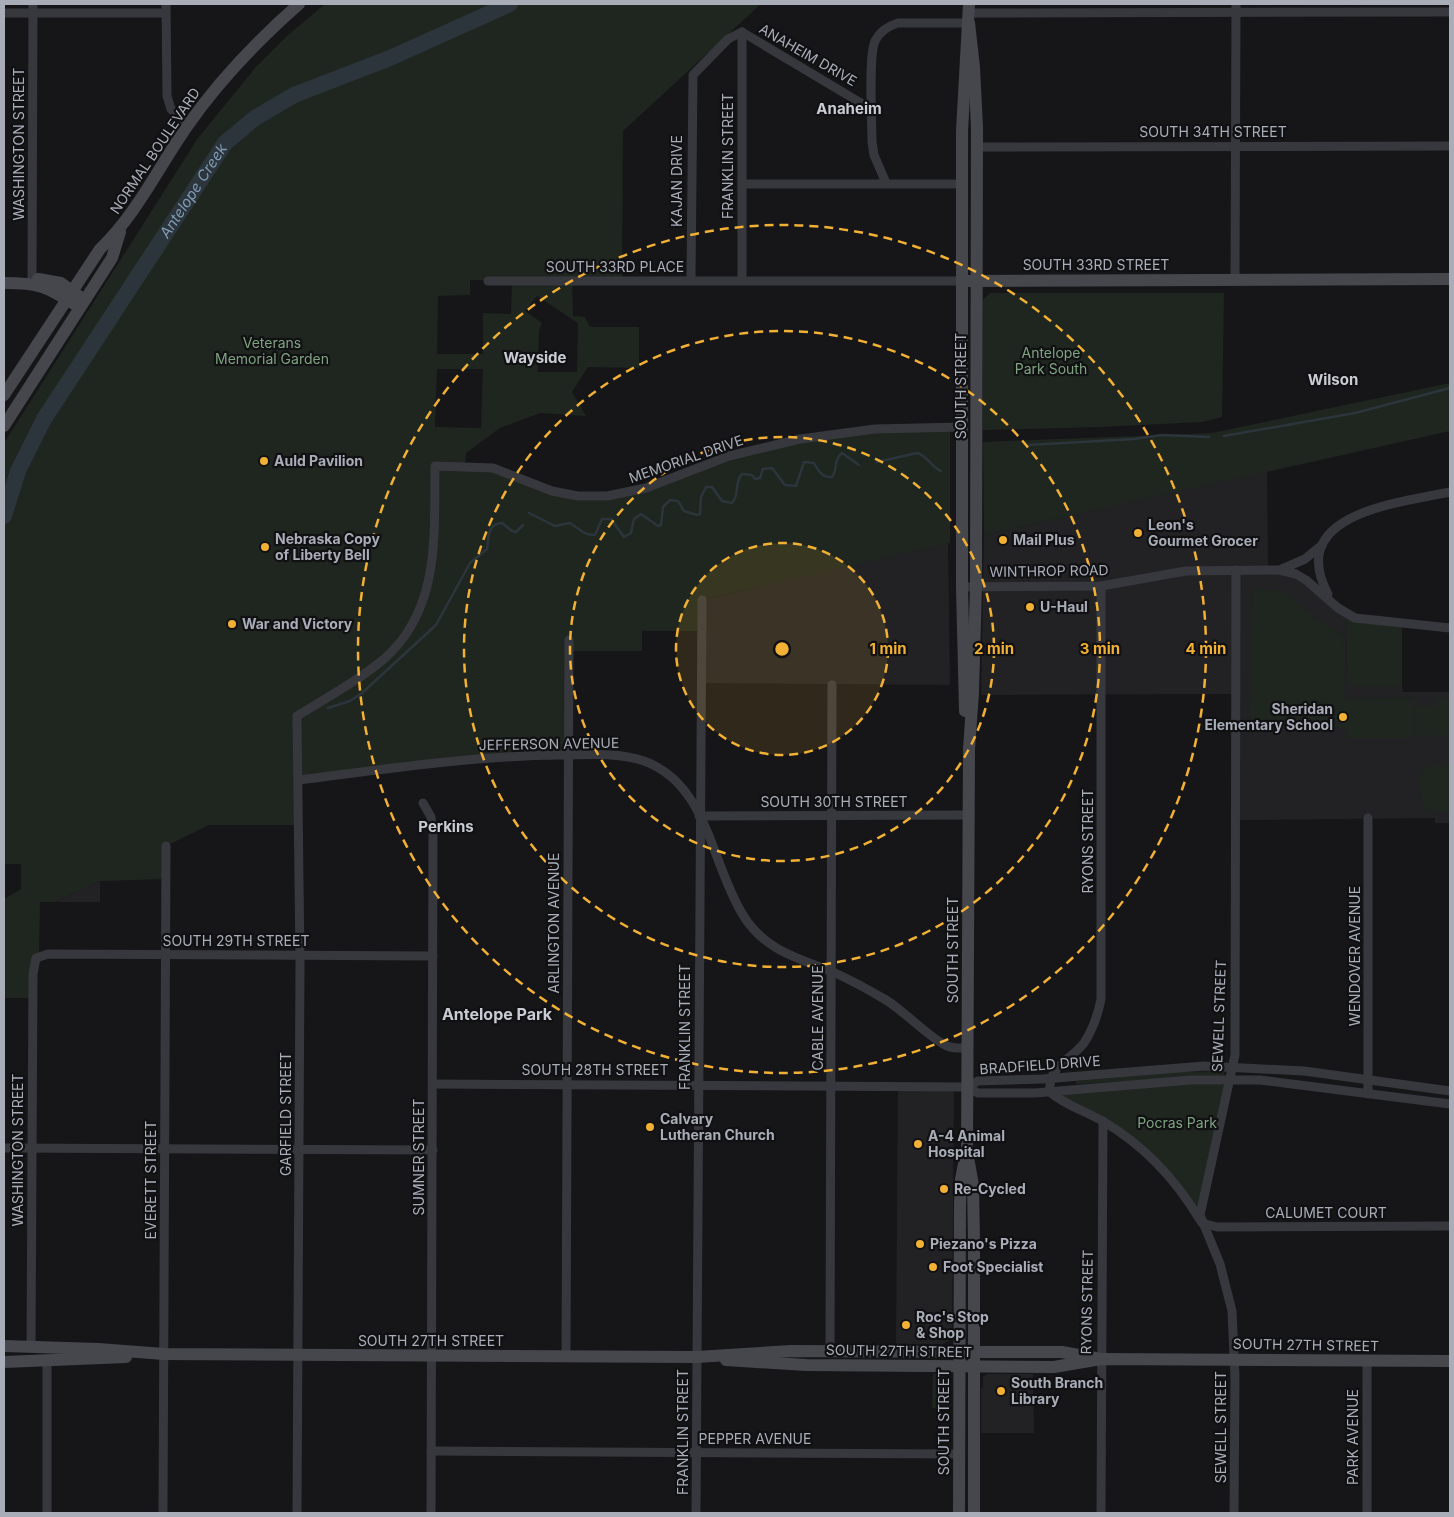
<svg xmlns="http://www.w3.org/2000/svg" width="1454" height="1517" font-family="Inter,sans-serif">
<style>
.built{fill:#222225}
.green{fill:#1e261f;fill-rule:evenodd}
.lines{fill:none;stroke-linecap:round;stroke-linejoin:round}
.stream{stroke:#2c353c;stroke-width:2.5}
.river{stroke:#2c353c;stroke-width:16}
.minor{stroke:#37383d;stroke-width:9}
.secondary{stroke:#45474d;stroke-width:12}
.ring{fill:none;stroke:#f2b134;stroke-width:2.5;stroke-dasharray:9 6}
.poi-dot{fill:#f2b134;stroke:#111113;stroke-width:2}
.labels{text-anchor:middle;stroke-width:4.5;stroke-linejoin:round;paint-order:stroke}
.street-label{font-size:14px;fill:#a8adb8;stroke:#111113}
.park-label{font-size:14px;fill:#7fa381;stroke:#111113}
.poi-label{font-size:14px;font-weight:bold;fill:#a8adb8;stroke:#111113;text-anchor:start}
.neighbourhood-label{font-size:15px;font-weight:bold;fill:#c9ccd4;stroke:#111113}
.water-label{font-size:15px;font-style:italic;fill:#7f9bb3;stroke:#111113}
.quarter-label{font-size:16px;font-weight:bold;fill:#c9ccd4;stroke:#111113}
.centre{fill:#f2b134;stroke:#111113;stroke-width:2.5}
.ring-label{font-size:15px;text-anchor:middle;font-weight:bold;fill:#f2b134;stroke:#111113;stroke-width:4.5;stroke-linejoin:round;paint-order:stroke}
</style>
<rect width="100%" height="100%" fill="#161618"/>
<!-- built -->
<g class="built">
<path d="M1267,471L1268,569L1289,571L1346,614L1347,685L1402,686L1403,692H1450V823H1435V818L1235,820V694L981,695L984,535Z"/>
<path d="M948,543L950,685L701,683L702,600Z"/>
<path d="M100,881V902H55Z"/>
<path d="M898,1086H954L952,1335L950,1340L943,1344H896Z"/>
<path d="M987,1374H1033L1034,1433H981V1389L983,1388V1377Z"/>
</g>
<!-- green -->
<g class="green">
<path d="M325,4H761L623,131L622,280L572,281L573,316L585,317L590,327H639V368L588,367L572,392L586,416L540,413L500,428L466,453L465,466L484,467L542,488L607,496L800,439L950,427V543L702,600L701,631H642V651H569L568,755L503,756L299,780V825H209L166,846V879L100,881L55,902H40L39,956L32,998H4V899L21,889V864H4V443L198,138L256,67L288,35ZM470,280L512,281L511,314L483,313V354H437L438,296L470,295ZM537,296L578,323L577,372H538L539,330L542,323L525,311ZM437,369H483L481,428L435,427Z"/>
<path d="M990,293H1224L1222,417L1202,422L1101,427L983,430V300Z"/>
<path d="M1450,383V431L984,535L983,442L1212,433Z"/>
<path d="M1254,589L1279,590L1288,594L1309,614L1343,636L1345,699L1414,698V738H1346L1345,728L1249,727Z"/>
<path d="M1346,614L1402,624V686H1347Z"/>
<path d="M1435,698H1450V735L1416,736V706H1434Z"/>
<path d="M1427,765L1450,766V812H1427L1422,800L1419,775Z"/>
<path d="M1221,1071L1225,1073L1223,1076L1075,1084L1077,1081L1180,1072Z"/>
<path d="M1231,1079L1200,1215L1141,1148L1050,1092Z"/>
<path d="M933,1374H942L951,1385V1408H932Z"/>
</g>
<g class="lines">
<!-- stream -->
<g class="stream">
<path d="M1224,436L1355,413L1450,388"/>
<path d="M1029,445L1134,439L1162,435L1209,437"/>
<path d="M877,462L917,453C927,455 931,467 941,471"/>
<path d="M529,513L555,526L570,523C578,528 583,535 595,535L602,519H611L624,537L631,533L634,519L641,514L658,526L661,525L663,507L670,500L678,501L684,511L697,515L700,514L701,497L706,487H712L722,501L732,503C740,495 734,482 742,474L752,475L755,479L760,478L763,469L772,468L785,485L796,486L804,462L814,463C818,470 822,478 832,477C838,470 833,460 842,453L859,465"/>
<path d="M328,708L350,701L362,693L436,625L470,563L487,549C489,537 487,524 502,523L512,531L516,532L523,525"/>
</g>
<!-- river -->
<path class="river" id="s1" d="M4,516L18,471L44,419L225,143L255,118L294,95L390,58L510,4"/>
<!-- minor -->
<g class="minor">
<path d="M166,4L167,96L171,109L187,126"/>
<path d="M4,13H166"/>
<path d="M969,13L1450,12"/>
<path d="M742,32L871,109"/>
<path d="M977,147L1450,146"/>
<path d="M886,183L874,155L872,142C872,121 868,57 875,41C880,31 888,26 898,23H969"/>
<path d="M742,184H962"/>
<path d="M691,280L693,75L728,39L742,32"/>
<path d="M742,280V32"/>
<path d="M1235,280L1236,4"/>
<path d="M488,281H962"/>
<path d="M32,283L33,4"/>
<path d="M1282,569L1305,559L1322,545"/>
<path d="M1101,586V999C1098,1015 1093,1029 1084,1043C1069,1062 1048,1065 1050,1092C1066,1106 1086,1111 1104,1122C1145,1146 1176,1180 1200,1220"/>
<path d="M962,587L1101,586L1186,571L1279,570L1296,574L1306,580L1338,608L1355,618L1450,628"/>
<path d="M1328,594C1285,513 1399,503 1450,492"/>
<path d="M299,780C386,769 472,756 560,755C587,755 618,752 644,761C708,784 711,864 743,915C764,950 798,958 833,972C851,980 869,990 886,1000C904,1011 932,1040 947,1046C954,1049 961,1048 967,1048"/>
<path d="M423,803L431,817L433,833L431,1513"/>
<path d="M699,816L969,815"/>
<path d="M433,1084L967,1087L978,1081L1043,1079L1204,1066L1304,1071L1450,1091"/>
<path d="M967,1087L978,1093H1035L1191,1080H1260L1450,1104"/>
<path d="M1368,1094V818"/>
<path d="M4,1148L433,1150"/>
<path d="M1202,1223L1217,1227L1450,1226"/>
<path d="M31,1346L33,974L36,958L48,954L433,956"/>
<path d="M830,1351L832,685"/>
<path d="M566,1356L569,640"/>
<path d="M431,1451L959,1454"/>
<path d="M47,1513V1361"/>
<path d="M163,1513L166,846"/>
<path d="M297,1513L300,962L297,716C326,698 358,681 384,659C441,609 434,535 435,466L493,468L552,491L578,496H607L646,488L729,456L800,439L875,429L961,427"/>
<path d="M696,1513L702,600"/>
<path d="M1101,1513L1103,1121"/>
<path d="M1234,1513L1235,1377L1232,1311L1220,1264L1200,1215L1235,1055L1236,570"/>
<path d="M1367,1513V1361"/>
</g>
<!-- secondary -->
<g class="secondary">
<path d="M969,23L974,67L977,127L976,587L973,692L969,749L967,1152L973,1185L974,1242V1513"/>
<path d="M38,279L61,283L79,296"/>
<path d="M967,281L1450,279"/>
<path d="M4,283C37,283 45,285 74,304"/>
<path d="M4,395L100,249C137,214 159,166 188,125C220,79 258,40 299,4"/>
<path d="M4,426L112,258L120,232"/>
<path d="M965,711L962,587V131L969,4"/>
<path d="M4,1346L98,1349L164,1354L697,1357L791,1351L982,1352H1062L1101,1359"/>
<path d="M726,1360L806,1365L1054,1367L1101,1359L1450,1361"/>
<path d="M4,1362L126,1357"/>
<path d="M959,1513L960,1204L961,1179L966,1154"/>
</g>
</g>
<!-- distance rings -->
<circle cx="782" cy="649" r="106" fill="#f2b134" fill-opacity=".12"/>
<g class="ring">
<circle cx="782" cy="649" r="106"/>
<circle cx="782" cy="649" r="212"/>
<circle cx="782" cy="649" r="318"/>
<circle cx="782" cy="649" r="424"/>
</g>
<!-- markers -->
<g class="poi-dot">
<circle cx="264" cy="461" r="5"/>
<circle cx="1138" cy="533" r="5"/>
<circle cx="1003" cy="540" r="5"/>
<circle cx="265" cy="547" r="5"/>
<circle cx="1030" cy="607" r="5"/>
<circle cx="232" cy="624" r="5"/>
<circle cx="1343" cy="717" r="5"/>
<circle cx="650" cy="1127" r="5"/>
<circle cx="918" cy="1144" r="5"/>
<circle cx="944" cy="1189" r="5"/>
<circle cx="920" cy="1244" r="5"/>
<circle cx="933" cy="1267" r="5"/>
<circle cx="906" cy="1325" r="5"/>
<circle cx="1001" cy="1391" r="5"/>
</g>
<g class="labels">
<!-- street labels -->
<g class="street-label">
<text transform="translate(808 55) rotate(30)" y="5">ANAHEIM DRIVE</text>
<text x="1213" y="137">SOUTH 34TH STREET</text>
<text transform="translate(19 144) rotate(-90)" y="5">WASHINGTON STREET</text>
<text transform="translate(155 151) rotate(-56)" y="5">NORMAL BOULEVARD</text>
<text transform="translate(728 156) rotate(-90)" y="5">FRANKLIN STREET</text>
<text transform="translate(677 181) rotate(-90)" y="5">KAJAN DRIVE</text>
<text x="1096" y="270">SOUTH 33RD STREET</text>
<text x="615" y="272">SOUTH 33RD PLACE</text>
<text transform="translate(961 386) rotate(-90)" y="5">SOUTH STREET</text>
<text transform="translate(686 459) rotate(-19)" y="5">MEMORIAL DRIVE</text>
<text transform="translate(1049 571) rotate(-1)" y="5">WINTHROP ROAD</text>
<text transform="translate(549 744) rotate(-1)" y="5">JEFFERSON AVENUE</text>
<text x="834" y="807">SOUTH 30TH STREET</text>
<text transform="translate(1088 841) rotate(-90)" y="5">RYONS STREET</text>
<text transform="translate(554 923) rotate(-90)" y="5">ARLINGTON AVENUE</text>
<text x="236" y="946">SOUTH 29TH STREET</text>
<text transform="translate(953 950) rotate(-90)" y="5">SOUTH STREET</text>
<text transform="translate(1355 956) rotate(-90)" y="5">WENDOVER AVENUE</text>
<text transform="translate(1219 1016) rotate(-88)" y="5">SEWELL STREET</text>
<text transform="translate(818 1018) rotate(-90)" y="5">CABLE AVENUE</text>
<text transform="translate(685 1027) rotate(-90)" y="5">FRANKLIN STREET</text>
<text transform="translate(1040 1065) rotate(-4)" y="5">BRADFIELD DRIVE</text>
<text x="595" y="1075">SOUTH 28TH STREET</text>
<text transform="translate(286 1114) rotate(-90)" y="5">GARFIELD STREET</text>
<text transform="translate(18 1150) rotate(-90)" y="5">WASHINGTON STREET</text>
<text transform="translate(419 1157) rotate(-90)" y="5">SUMNER STREET</text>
<text transform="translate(151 1180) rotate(-90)" y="5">EVERETT STREET</text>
<text x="1326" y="1218">CALUMET COURT</text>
<text transform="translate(1087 1302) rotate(-89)" y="5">RYONS STREET</text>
<text x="431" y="1346">SOUTH 27TH STREET</text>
<text transform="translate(1306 1345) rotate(1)" y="5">SOUTH 27TH STREET</text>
<text transform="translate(899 1351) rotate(1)" y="5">SOUTH 27TH STREET</text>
<text transform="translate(944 1422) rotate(-90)" y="5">SOUTH STREET</text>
<text transform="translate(1221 1427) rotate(-90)" y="5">SEWELL STREET</text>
<text transform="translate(683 1432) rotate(-90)" y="5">FRANKLIN STREET</text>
<text transform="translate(1353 1437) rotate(-90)" y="5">PARK AVENUE</text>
<text x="755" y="1444">PEPPER AVENUE</text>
</g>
<!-- park labels -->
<g class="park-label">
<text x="272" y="348">Veterans<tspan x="272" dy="16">Memorial Garden</tspan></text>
<text x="1051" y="358">Antelope<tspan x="1051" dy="16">Park South</tspan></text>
<text x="1177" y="1128">Pocras Park</text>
</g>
<!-- poi labels -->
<g class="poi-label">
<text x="274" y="466">Auld Pavilion</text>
<text x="1148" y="530">Leon's<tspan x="1148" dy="16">Gourmet Grocer</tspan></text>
<text x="275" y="544">Nebraska Copy<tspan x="275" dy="16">of Liberty Bell</tspan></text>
<text x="1013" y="545">Mail Plus</text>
<text x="1040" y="612">U-Haul</text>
<text x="242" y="629">War and Victory</text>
<text x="1333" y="714" text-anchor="end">Sheridan<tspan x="1333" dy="16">Elementary School</tspan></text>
<text x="660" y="1124">Calvary<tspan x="660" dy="16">Lutheran Church</tspan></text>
<text x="928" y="1141">A-4 Animal<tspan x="928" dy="16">Hospital</tspan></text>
<text x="954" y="1194">Re-Cycled</text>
<text x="930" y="1249">Piezano's Pizza</text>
<text x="943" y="1272">Foot Specialist</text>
<text x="916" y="1322">Roc's Stop<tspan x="916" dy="16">&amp; Shop</tspan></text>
<text x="1011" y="1388">South Branch<tspan x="1011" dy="16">Library</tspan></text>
</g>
<!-- neighbourhood labels -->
<g class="neighbourhood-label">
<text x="849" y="114">Anaheim</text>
<text x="535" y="363">Wayside</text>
<text x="1333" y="385">Wilson</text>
<text x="446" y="832">Perkins</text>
</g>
<!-- water labels -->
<g class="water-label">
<text dy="5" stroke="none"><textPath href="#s1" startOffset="378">Antelope Creek</textPath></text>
</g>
<!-- quarter labels -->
<g class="quarter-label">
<text x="497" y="1020">Antelope Park</text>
</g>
</g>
<circle cx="782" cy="649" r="8" class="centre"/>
<g class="ring-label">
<text x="888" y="654">1 min</text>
<text x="994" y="654">2 min</text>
<text x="1100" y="654">3 min</text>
<text x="1206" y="654">4 min</text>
</g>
<!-- border -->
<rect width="1454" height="1517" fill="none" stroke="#a8adb8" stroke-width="10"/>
</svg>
